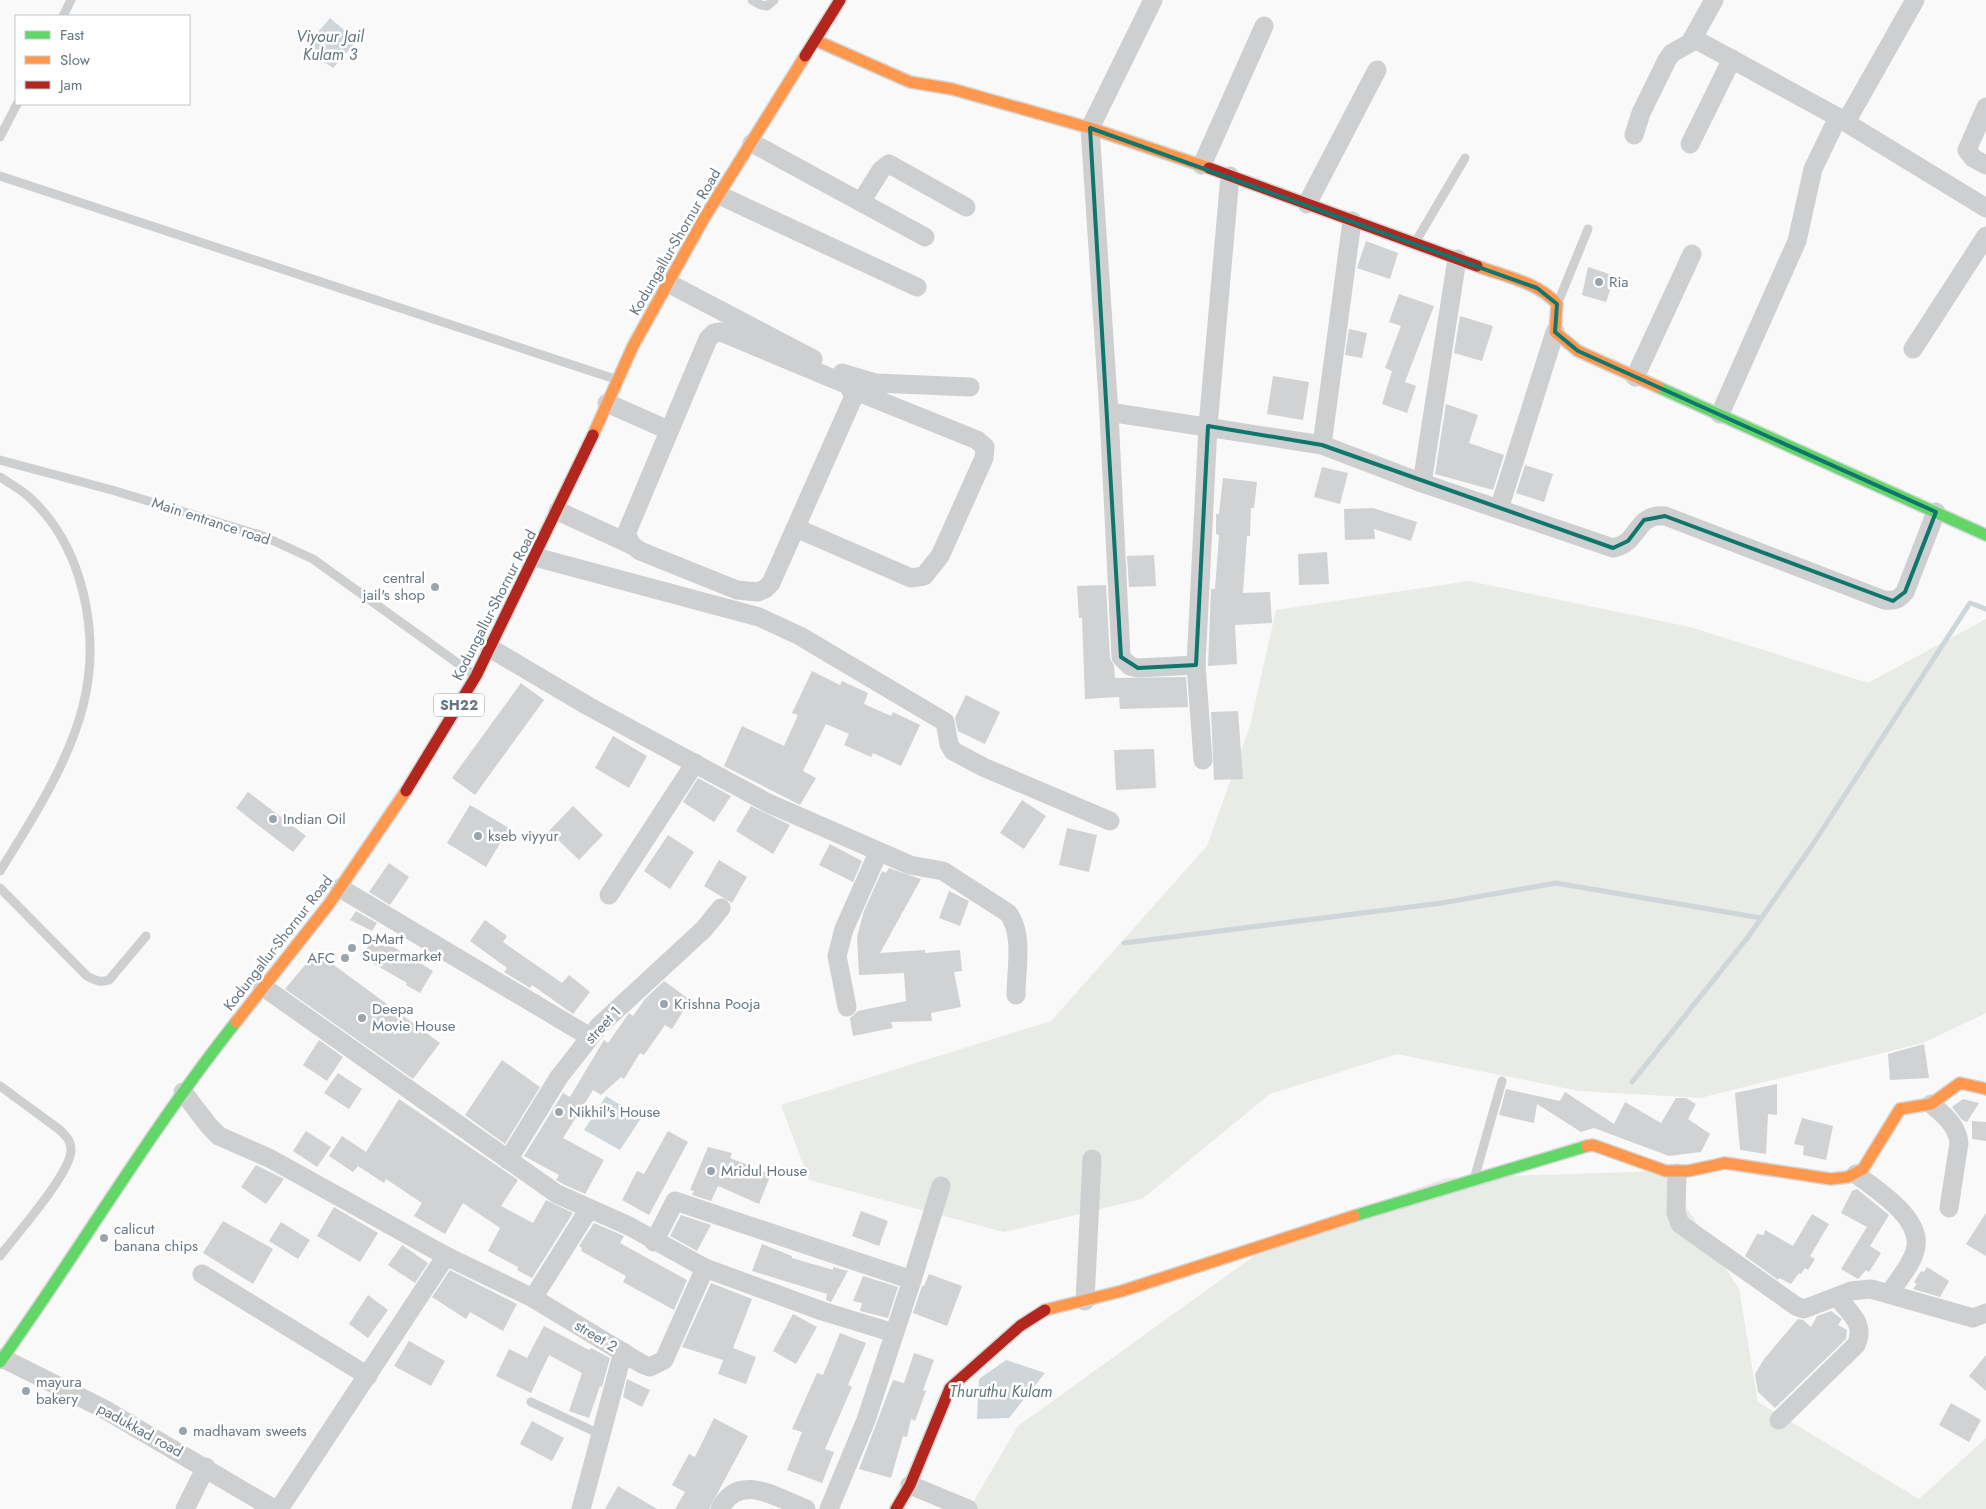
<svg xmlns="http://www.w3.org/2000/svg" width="1986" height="1509" font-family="Jost,sans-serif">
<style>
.green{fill:#e8ebe6}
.water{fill:#ced6d9}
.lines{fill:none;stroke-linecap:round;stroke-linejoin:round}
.stream{stroke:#ced6d9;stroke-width:5}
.building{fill:#d0d2d3}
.fast-casing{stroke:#d5d6d7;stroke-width:14}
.slow-casing{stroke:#d5d6d7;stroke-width:14}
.jam-casing{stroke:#d5d6d7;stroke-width:14}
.lane{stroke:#cecfd0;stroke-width:9}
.street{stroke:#cecfd0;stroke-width:19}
.fast{stroke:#63d668;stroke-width:11}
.slow{stroke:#ff974d;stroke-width:11}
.jam{stroke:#b3261e;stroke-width:11}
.marked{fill:none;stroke:#0f766e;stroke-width:4;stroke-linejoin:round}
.poi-dot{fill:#99a4ac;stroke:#fff;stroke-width:2}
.labels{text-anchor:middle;stroke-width:5;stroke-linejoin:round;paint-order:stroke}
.shield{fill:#fff;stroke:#939fa8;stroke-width:1}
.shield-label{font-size:14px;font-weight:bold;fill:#657683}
.street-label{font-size:15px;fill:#657683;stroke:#fff}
.poi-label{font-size:15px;fill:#657683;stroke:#fff;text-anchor:start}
.water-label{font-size:16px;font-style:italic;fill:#60757c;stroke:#fff}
</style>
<rect width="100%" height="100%" fill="#f9f9f9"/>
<!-- green -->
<g class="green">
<path d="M1469,581L1690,627L1868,683L1986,619V1013L1923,1043L1700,1098L1579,1091L1397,1054L1270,1094L1142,1199L1004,1232L809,1180L781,1105L1051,1021L1207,846L1250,726L1276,610Z"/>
<path d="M1663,1171L1739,1289L1758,1402L1919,1499L1986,1438V1509H969L1018,1426L1279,1238L1446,1178Z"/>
</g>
<!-- water -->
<g class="water">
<path d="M330,18L357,41L333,68L304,49Z"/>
<path d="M606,1096L641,1118L620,1150L584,1130Z"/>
<path d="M1006,1360L1045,1373L1009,1418L977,1419L979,1379Z"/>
</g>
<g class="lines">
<!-- stream -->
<g class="stream">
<path d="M1124,943L1442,903L1556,883L1761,918"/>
<path d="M1632,1082L1748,937L1811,847L1970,603L1986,609"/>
</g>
</g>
<!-- building -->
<g class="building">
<path d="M1366,241L1398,253L1390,279L1357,268Z"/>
<path d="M1588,267L1615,276L1606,302L1582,295Z"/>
<path d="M1399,294L1434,306L1405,382L1416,386L1407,413L1382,404L1392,371L1385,368L1401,326L1389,322Z"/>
<path d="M1460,316L1493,326L1482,361L1454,353Z"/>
<path d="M1349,329L1367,333L1362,358L1345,355Z"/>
<path d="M1273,376L1309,382L1303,420L1267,414Z"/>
<path d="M1446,404L1478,415L1469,443L1504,455L1493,490L1435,474Z"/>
<path d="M1525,465L1553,474L1544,502L1516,493Z"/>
<path d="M1322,467L1348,473L1340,504L1314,497Z"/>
<path d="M1223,478L1257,482L1254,508H1251L1250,536H1247L1243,593L1270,592L1272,623L1235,625L1237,664L1208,666L1211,589H1215L1219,535L1216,534V514H1219Z"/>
<path d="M1373,508L1417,522L1411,541L1374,529L1375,539L1345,540L1344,509Z"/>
<path d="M1327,552L1329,584L1299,585L1298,554Z"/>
<path d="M1154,555L1156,586L1129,587L1127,556Z"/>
<path d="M1106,585L1110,658L1114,666L1115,678L1186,677L1188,707L1120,709L1119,697L1085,699L1082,618H1079L1077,586Z"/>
<path d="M812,671L840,685L842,681L868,693L864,704L891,716L893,712L920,725L901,766L873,753L871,757L844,745L849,734L826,724L803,771L816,778L800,805L724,766L742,726L784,746L798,715L792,713Z"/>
<path d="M521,683L544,700L475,795L452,778Z"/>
<path d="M966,695L1000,712L985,744L958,731L955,718Z"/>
<path d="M1238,711L1243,779L1214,780L1211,712Z"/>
<path d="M613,736L647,756L629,788L595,768Z"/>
<path d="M1154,749L1156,788L1116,790L1114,750Z"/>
<path d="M698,778L731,796L714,822L683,802Z"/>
<path d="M248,792L306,836L293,852L236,808Z"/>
<path d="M1022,800L1046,816L1024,849L1000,833Z"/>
<path d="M470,805L509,828L486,867L447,843Z"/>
<path d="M573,806L603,835L579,860L549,831Z"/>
<path d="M751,806L790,825L773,854L736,831Z"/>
<path d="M1067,828L1097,835L1089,872L1059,865Z"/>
<path d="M668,835L694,852L670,889L644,871Z"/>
<path d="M830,844L862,861L853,882L819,865Z"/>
<path d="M719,860L747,877L732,903L704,886Z"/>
<path d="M389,863L409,877L390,905L369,892Z"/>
<path d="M889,868L921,879L880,953L925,950V953L960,950L962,971L954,972L961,1007L931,1013L932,1021L891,1022L893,1028L853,1036L850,1018L858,1011L906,1001L904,973L859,975L857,937L864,911L882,871L886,873Z"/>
<path d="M949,891L969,901L960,926L939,918Z"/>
<path d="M356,911L377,923L372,931L350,920Z"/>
<path d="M485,920L507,936L503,942L562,983L569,975L590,992L573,1014L532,985L530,988L504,972L507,968L470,941Z"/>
<path d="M374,935L433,971L420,993L406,985L407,983L362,957Z"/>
<path d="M316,952L440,1043L413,1079L285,989Z"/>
<path d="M664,981L690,1000L672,1029L665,1025L644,1055L640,1053L624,1079L621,1077L601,1095L593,1090L563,1138L604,1160L585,1194L563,1184L556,1180L559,1175L524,1156L563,1093L570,1097L604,1040L608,1043L629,1013L633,1016L645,999Z"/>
<path d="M319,1040L343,1057L327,1081L303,1065Z"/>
<path d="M1924,1044L1929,1078L1890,1080L1888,1054Z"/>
<path d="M502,1060L540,1087L505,1144L465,1115Z"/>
<path d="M338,1073L362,1089L349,1109L324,1093Z"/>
<path d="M1777,1084V1115L1768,1114L1766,1154L1740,1150L1735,1093Z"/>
<path d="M1506,1089L1560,1101L1565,1092L1614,1124L1625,1102L1661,1123L1676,1098H1686L1696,1104L1688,1119L1710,1134L1701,1152L1669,1156L1594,1128L1581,1132L1537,1104L1534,1123L1499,1115Z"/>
<path d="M399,1099L518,1180L501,1206L533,1223L546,1200L573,1213L532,1278L517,1270L518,1267L488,1251L500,1228L463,1203L445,1234L414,1216L422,1203L386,1179L384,1183L358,1166L353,1172L329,1156L342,1136L366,1152Z"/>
<path d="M1963,1099L1979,1103L1967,1122L1962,1120L1952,1107Z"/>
<path d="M1802,1118L1833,1126L1826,1160L1803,1155L1804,1146L1794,1144Z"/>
<path d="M1972,1121L1986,1122V1141L1972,1139Z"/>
<path d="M306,1131L331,1147L317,1167L293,1151Z"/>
<path d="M668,1131L688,1142L649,1215L622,1200L637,1171L644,1174Z"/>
<path d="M708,1147L732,1153L730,1158L771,1174L759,1204L718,1186L711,1201L692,1195L694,1191L690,1190Z"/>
<path d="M256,1165L284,1179L266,1204L241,1187Z"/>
<path d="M1857,1189L1889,1215L1870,1246L1881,1253L1869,1272L1866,1270L1858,1279L1841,1269L1867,1227L1841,1213L1852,1191Z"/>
<path d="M334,1207L378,1233L360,1262L317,1236Z"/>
<path d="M861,1211L888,1221L879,1246L852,1236Z"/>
<path d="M1986,1213V1256L1966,1244Z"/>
<path d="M1812,1214L1829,1224L1810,1256L1815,1259L1808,1270L1805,1268L1801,1274L1799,1273L1791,1284L1779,1278L1778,1280L1745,1256L1757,1234L1764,1235L1765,1230L1793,1246Z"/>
<path d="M681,1215L711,1225L697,1251L670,1236Z"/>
<path d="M223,1221L273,1249L253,1284L203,1253Z"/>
<path d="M281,1222L310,1240L298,1259L269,1241Z"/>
<path d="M594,1223L624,1236L620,1243L687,1280L674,1310L623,1282L626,1276L581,1251L582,1248L579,1246Z"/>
<path d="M762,1244L792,1256V1258L833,1270V1267L848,1271L831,1302L826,1300L827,1294L752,1271Z"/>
<path d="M402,1245L428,1263L415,1283L388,1265Z"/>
<path d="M1927,1267L1949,1281L1940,1297L1913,1289L1917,1284L1914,1282L1921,1271L1924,1272Z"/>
<path d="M450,1270L517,1304L503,1331L470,1312L466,1319L432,1297Z"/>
<path d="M929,1274L962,1286L947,1326L913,1313L922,1286H924Z"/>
<path d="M863,1276L898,1287L888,1318L860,1311L862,1303L853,1301Z"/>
<path d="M711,1283L752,1299L733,1348L756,1357L746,1384L718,1374L723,1360L682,1347Z"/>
<path d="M368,1295L388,1310L368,1338L349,1324Z"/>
<path d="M1831,1311L1842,1319L1838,1325L1847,1330L1846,1339L1775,1408L1758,1392L1755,1374L1764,1359L1798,1319L1803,1320L1811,1327L1817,1316Z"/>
<path d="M793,1314L817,1327L796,1364L773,1351Z"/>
<path d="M544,1326L589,1350L591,1348L610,1358L602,1387L600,1386L589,1418L569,1411L582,1373L549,1355L531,1393L496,1376L509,1349L527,1358Z"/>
<path d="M840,1333L866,1343L848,1385L852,1387L825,1449L834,1452L822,1483L787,1470L802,1432L792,1429L817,1373L823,1375Z"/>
<path d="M409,1341L445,1361L431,1386L394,1366Z"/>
<path d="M914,1353L934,1360L923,1390L926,1391L915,1421L911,1419L907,1437L903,1436L891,1478L859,1469L893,1380L904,1383Z"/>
<path d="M1986,1355V1391L1969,1376Z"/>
<path d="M627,1379L650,1390L642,1407L623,1397Z"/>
<path d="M1951,1403L1981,1420L1969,1442L1939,1425Z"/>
<path d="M714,1418L748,1436L709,1509H675L685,1492L672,1485L689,1454L695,1457Z"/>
<path d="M532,1421L564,1438L552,1461L520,1444Z"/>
<path d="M618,1486L657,1509H605Z"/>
</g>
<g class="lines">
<defs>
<g id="fast">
<path d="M1658,387L1986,535"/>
<path d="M1354,1216L1587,1146"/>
<path d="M0,1362C80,1250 150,1130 236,1022"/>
</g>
<g id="slow">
<path d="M815,40L910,82L952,89L1090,128L1209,168"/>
<path d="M1477,266C1503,276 1538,282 1557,304L1555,332L1578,351L1658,387"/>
<path d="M593,435L633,346L703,220L805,56"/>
<path d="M236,1022L329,904L406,791"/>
<path d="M1587,1146L1593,1145L1666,1171H1688L1725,1163L1831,1179L1848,1177L1863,1169L1900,1109L1931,1104L1960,1083L1986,1089"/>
<path d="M1045,1310L1122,1291L1354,1216"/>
</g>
<g id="jam">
<path d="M805,56L840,0"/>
<path d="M1209,168L1477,266"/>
<path d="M406,791L476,676L593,435"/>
<path d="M896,1509L910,1485L950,1388L1020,1326L1045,1310"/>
</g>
</defs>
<!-- fast casing -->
<use href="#fast" class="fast-casing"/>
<!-- slow casing -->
<use href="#slow" class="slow-casing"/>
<!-- jam casing -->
<use href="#jam" class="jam-casing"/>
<!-- lane -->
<g class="lane">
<path d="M752,0L761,5L767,6L774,0"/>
<path d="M63,16L71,0"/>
<path d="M0,137L17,104"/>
<path d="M0,176L615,379"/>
<path d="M1416,241L1465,158"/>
<path d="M1559,300L1588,229"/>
<path d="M0,460L112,490L263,536L313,559L474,675"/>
<path d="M0,477C9,483 20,489 28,496C84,546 101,635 83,706C69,762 31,822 0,871"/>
<path d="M0,888L87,976C95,980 100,983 109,980L146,936"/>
<path d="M0,1086L60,1130C66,1136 71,1141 71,1150C71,1173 16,1235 0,1256"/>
<path d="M1475,1176L1502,1081"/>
<path d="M531,1402L602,1435"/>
</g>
<!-- street -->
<g class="street">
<path d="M1153,0L1090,128L1109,414L1121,657L1130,666L1138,668L1196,665"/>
<path d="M1693,38L1832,114L1986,208"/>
<path d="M1986,107L1967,150L1973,158L1986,165"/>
<path d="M1846,122L1915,0"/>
<path d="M1634,135L1641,113L1667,60L1672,53L1690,43L1714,0"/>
<path d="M752,143L925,237"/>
<path d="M1690,144L1732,59"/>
<path d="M1202,165L1264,26"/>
<path d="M719,195L917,287"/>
<path d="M861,202L881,170L889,164L966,207"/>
<path d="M1307,204L1377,70"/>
<path d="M668,283L813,359"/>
<path d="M721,332L848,385L854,396L771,583L765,589L758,592L737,590L640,551L632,545L626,534L708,339L714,333Z"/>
<path d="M1913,349L1986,236"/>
<path d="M842,373L876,383L970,387"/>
<path d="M1635,377L1692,254"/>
<path d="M607,403L668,430"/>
<path d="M1109,412L1322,445L1422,483L1613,548C1639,544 1635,513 1665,516L1884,600C1895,601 1898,600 1905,592L1936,512"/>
<path d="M1720,414L1797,241L1813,169L1838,117"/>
<path d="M1322,445L1352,221"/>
<path d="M1422,483L1457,259"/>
<path d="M1499,509L1555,332"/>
<path d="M558,511L632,545"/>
<path d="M796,528L911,578L924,576L940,556L984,458L985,447L977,440L853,390"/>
<path d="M535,557L759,617L800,636L945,722L949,744L953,751L983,767L1110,821"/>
<path d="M490,648L588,706L768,803L910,865L943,871L1008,913C1024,933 1016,970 1016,995"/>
<path d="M1203,760L1196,665L1208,426L1230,176"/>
<path d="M340,888L590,1037"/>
<path d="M609,895L695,763"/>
<path d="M262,986L557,1194L629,1226L705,1268L822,1311L894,1333"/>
<path d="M847,1007L837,956L844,929L878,853"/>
<path d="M183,1092L209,1126L219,1136L269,1158L446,1256L533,1298"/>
<path d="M1931,1104C1944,1115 1957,1125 1959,1143L1949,1208"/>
<path d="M508,1160L559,1077L599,1026L704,929L721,908"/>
<path d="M1677,1173L1676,1213L1680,1224L1796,1306L1804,1309L1851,1291L1871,1289L1973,1318L1986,1313"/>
<path d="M1856,1174C1876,1190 1925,1219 1915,1251C1911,1266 1897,1281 1889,1294"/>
<path d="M589,1209L533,1298L642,1364L650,1367L664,1360L705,1268"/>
<path d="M654,1242L675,1201L912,1280L866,1420L829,1509"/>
<path d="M202,1274L368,1376"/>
<path d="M912,1280L941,1186"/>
<path d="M1085,1301L1092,1159"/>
<path d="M2,1358L104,1409L274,1509"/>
<path d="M1779,1420L1856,1345C1866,1324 1850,1313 1837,1297"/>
<path d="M910,1485L968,1509"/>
<path d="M185,1509L206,1467"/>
<path d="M279,1509L446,1256"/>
<path d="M581,1509L623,1352"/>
<path d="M720,1509C739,1471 777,1498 806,1509"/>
</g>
<!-- fast -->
<use href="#fast" class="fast"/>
<!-- slow -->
<use href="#slow" class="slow"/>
<!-- jam -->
<use href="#jam" class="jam"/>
</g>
<!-- marked area -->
<path class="marked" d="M1090,128L1537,288L1557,304L1555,332L1578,351L1936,512L1905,592L1893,601L1665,516L1644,520L1628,541L1613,548L1322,445L1208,426L1196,665L1138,668L1121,657Z"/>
<!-- markers -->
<g class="poi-dot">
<circle cx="1599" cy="282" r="5"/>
<circle cx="435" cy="587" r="5"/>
<circle cx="273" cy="819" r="5"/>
<circle cx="478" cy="836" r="5"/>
<circle cx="352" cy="948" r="5"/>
<circle cx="345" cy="958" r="5"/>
<circle cx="664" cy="1004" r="5"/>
<circle cx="362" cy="1018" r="5"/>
<circle cx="559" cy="1112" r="5"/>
<circle cx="711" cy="1171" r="5"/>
<circle cx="104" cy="1238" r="5"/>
<circle cx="26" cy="1391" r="5"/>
<circle cx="183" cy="1431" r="5"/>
</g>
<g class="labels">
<!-- shield labels -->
<rect class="shield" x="434" y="693.5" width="50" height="23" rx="4"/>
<g class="shield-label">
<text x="459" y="710">SH22</text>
</g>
<!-- street labels -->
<g class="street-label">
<text transform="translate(675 242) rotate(-60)" y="5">Kodungallur-Shornur Road</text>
<text transform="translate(211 521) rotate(18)" y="5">Main entrance road</text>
<text transform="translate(494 605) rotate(-63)" y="5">Kodungallur-Shornur Road</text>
<text transform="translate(278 943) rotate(-52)" y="5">Kodungallur-Shornur Road</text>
<text transform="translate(603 1025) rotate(-47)" y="5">street 1</text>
<text transform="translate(596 1336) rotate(31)" y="5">street 2</text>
<text transform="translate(140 1430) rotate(29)" y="5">padukkad road</text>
</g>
<!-- poi labels -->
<g class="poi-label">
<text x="1609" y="287">Ria</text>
<text x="425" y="583" text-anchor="end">central<tspan x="425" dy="17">jail's shop</tspan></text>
<text x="283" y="824">Indian Oil</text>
<text x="488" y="841">kseb viyyur</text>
<text x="362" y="944">D-Mart<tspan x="362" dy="17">Supermarket</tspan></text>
<text x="335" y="963" text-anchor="end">AFC</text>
<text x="674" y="1009">Krishna Pooja</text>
<text x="372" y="1014">Deepa<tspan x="372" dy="17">Movie House</tspan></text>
<text x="569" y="1117">Nikhil's House</text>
<text x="721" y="1176">Mridul House</text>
<text x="114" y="1234">calicut<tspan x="114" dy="17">banana chips</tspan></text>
<text x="36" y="1387">mayura<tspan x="36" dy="17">bakery</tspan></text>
<text x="193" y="1436">madhavam sweets</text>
</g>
<!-- water labels -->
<g class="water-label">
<text x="330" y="42">Viyour Jail<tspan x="330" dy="18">Kulam 3</tspan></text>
<text x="1001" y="1397">Thuruthu Kulam</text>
</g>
</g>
<!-- legend -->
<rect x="15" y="15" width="175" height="90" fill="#ffffff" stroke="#c1c8cd"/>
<rect x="25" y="31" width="25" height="8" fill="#63d668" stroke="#c1c8cd"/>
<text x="60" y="40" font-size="15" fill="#657683">Fast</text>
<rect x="25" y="56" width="25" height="8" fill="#ff974d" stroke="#c1c8cd"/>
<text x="60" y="65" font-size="15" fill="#657683">Slow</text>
<rect x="25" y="81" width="25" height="8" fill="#b3261e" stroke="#c1c8cd"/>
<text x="60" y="90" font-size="15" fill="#657683">Jam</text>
</svg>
